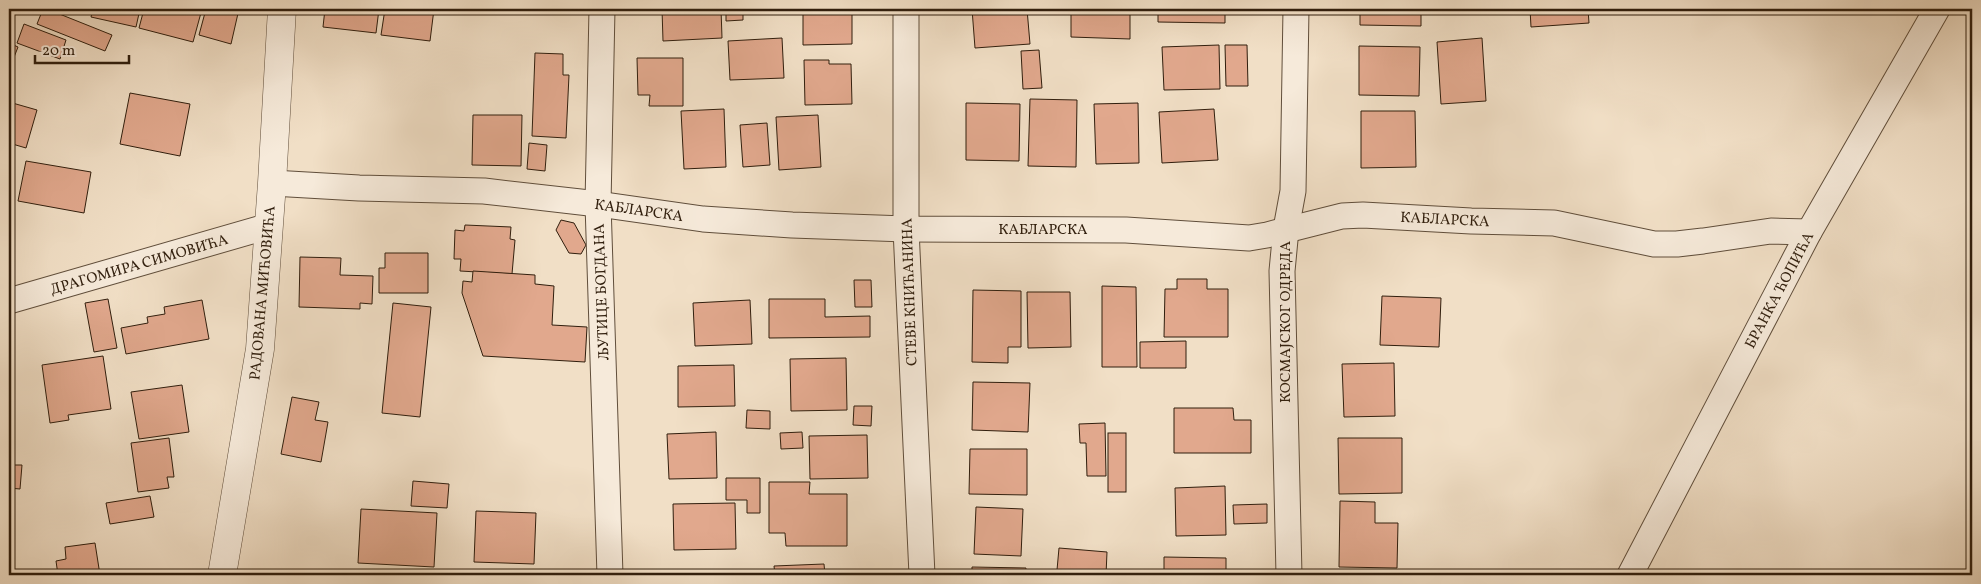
<svg xmlns="http://www.w3.org/2000/svg" width="1981" height="584" font-family="Vollkorn,serif">
<style>
.building{fill:#e1a88d;stroke:#301e0d}
.lines{fill:none;stroke-linecap:round;stroke-linejoin:round}
.minor-casing{stroke:#604e3b;stroke-width:27}
.tertiary-casing{stroke:#604e3b;stroke-width:29}
.minor{stroke:#f6eada;stroke-width:25}
.tertiary{stroke:#f6eada;stroke-width:28}
.labels{text-anchor:middle;stroke-width:4;stroke-linejoin:round;paint-order:stroke}
.street-label{font-size:15px;fill:#301e0d;stroke:#f6eada}
</style>
<rect width="100%" height="100%" fill="#f1dfc6"/>
<filter id="stains"><feTurbulence type="fractalNoise" baseFrequency=".004" numOctaves="4"/><feColorMatrix values="0 0 0 0 .2 0 0 0 0 .09 0 0 0 0 .02 0 0 0 .5 -.17"/></filter>
<radialGradient id="worn" r=".72"><stop offset=".6" stop-color="#630" stop-opacity="0"/><stop offset="1" stop-color="#630" stop-opacity=".3"/></radialGradient>
<!-- building -->
<g class="building">
<path d="M43,9H47L112,35L105,51L37,24Z"/>
<path d="M93,9H140L136,27L91,17Z"/>
<path d="M144,9H202L193,42L139,28Z"/>
<path d="M206,9H239L231,44L199,35Z"/>
<path d="M325,9H379L376,33L323,27Z"/>
<path d="M385,9H434L430,41L381,35Z"/>
<path d="M662,9H721L722,38L663,41Z"/>
<path d="M726,9H743V20L726,21Z"/>
<path d="M803,9H852V44L803,45Z"/>
<path d="M972,9H1027L1030,44L975,48Z"/>
<path d="M1071,9L1130,11V39L1071,37Z"/>
<path d="M1158,9H1225V23L1158,22Z"/>
<path d="M1360,9H1421V26L1360,25Z"/>
<path d="M1530,9H1588L1589,23L1531,27Z"/>
<path d="M24,24L66,40L60,59L17,43Z"/>
<path d="M782,38L784,78L730,80L728,41Z"/>
<path d="M1482,38L1486,101L1441,104L1437,42Z"/>
<path d="M9,43L18,47L9,70Z"/>
<path d="M1219,45L1220,89L1164,90L1162,47Z"/>
<path d="M1225,45H1247L1248,86H1226Z"/>
<path d="M1359,46L1420,47L1419,96L1359,95Z"/>
<path d="M1039,50L1042,88L1023,89L1021,51Z"/>
<path d="M535,53L563,54V75H569L566,138L532,136Z"/>
<path d="M637,58H683V106H649L650,95H638Z"/>
<path d="M804,60H829V64H851L852,104L805,105Z"/>
<path d="M130,93L190,104L180,156L120,144Z"/>
<path d="M1030,99L1077,100L1076,167L1028,166Z"/>
<path d="M9,102L37,110L26,148L9,143Z"/>
<path d="M966,103L1020,104L1019,161L966,160Z"/>
<path d="M1138,103L1139,163L1096,164L1094,104Z"/>
<path d="M724,109L726,167L684,169L681,111Z"/>
<path d="M1214,109L1218,160L1162,163L1159,112Z"/>
<path d="M1361,111H1415L1416,167L1361,168Z"/>
<path d="M473,115H522L521,166L472,165Z"/>
<path d="M818,115L821,167L779,170L776,117Z"/>
<path d="M767,123L770,165L743,167L740,125Z"/>
<path d="M529,143L547,145L545,171L527,169Z"/>
<path d="M26,161L91,172L84,213L18,201Z"/>
<path d="M561,220L574,223L586,245L581,254L569,253L556,230Z"/>
<path d="M465,225L511,227L510,239L515,240L512,274L460,271L461,259H454L455,230L464,231Z"/>
<path d="M385,253H428V293H379V268H385Z"/>
<path d="M300,257L341,258L340,275L373,276L372,304L360,303V309L299,307Z"/>
<path d="M473,271L535,275V284L554,286L552,325L587,327L585,362L483,356L462,293L463,281L472,282Z"/>
<path d="M1177,279H1207V289H1228V337H1164L1165,289H1177Z"/>
<path d="M854,280H871L872,307H855Z"/>
<path d="M1102,286L1136,287L1137,367H1102Z"/>
<path d="M973,290L1021,291V347H1008V363L972,362Z"/>
<path d="M1027,292H1070L1071,347L1028,348Z"/>
<path d="M1382,296L1441,298L1439,347L1380,345Z"/>
<path d="M108,299L117,348L94,352L85,303Z"/>
<path d="M769,299H825V317L870,316V337L769,338Z"/>
<path d="M202,300L209,339L126,354L121,328L148,323L147,317L165,314L164,307Z"/>
<path d="M750,300L752,344L695,346L693,303Z"/>
<path d="M393,303L431,307L420,417L382,413Z"/>
<path d="M1186,341V368H1140V342Z"/>
<path d="M103,356L111,409L68,415L69,420L50,423L42,365Z"/>
<path d="M846,358L847,410L791,411L790,359Z"/>
<path d="M1394,363L1395,416L1344,417L1342,364Z"/>
<path d="M734,365L735,406L678,407V366Z"/>
<path d="M973,382L1030,383L1028,432L972,430Z"/>
<path d="M182,385L189,432L139,439L131,392Z"/>
<path d="M292,397L319,402L315,420L328,422L321,462L281,454Z"/>
<path d="M854,406H872L871,426L853,425Z"/>
<path d="M1174,408H1233L1234,420H1251V453H1174Z"/>
<path d="M747,410L770,411V429L746,428Z"/>
<path d="M1105,423L1106,476H1087L1086,443H1080L1079,424Z"/>
<path d="M716,432L717,478L669,479L667,434Z"/>
<path d="M802,432L803,448L781,449L780,433Z"/>
<rect x="1108" y="433" width="18" height="59"/>
<path d="M867,435L868,478L810,479L809,436Z"/>
<path d="M169,438L174,477H167L169,488L138,492L131,443Z"/>
<path d="M1338,438H1402V493L1339,494Z"/>
<path d="M970,449H1027V495L969,494Z"/>
<path d="M9,465H22L20,489L9,488Z"/>
<path d="M726,478H760V513H747V500H726Z"/>
<path d="M413,481L449,484L447,508L411,506Z"/>
<path d="M769,482H810L809,494H847V546H786L785,533H769Z"/>
<path d="M1225,486L1226,535L1176,536L1175,488Z"/>
<path d="M150,496L154,517L110,524L106,503Z"/>
<path d="M1340,501L1375,502V523H1398L1397,568L1339,567Z"/>
<path d="M735,503L736,549L674,550L673,504Z"/>
<path d="M1267,504V523L1234,524L1233,505Z"/>
<path d="M976,507L1023,509L1021,556L974,554Z"/>
<path d="M361,509L437,513L434,567L358,563Z"/>
<path d="M476,511L536,513L534,564L474,562Z"/>
<path d="M95,543L100,575H58L56,561L66,559L65,547Z"/>
<path d="M1059,548L1107,552L1106,575H1086L1087,572L1057,570Z"/>
<path d="M1164,557L1226,558V575H1164Z"/>
<path d="M824,564L825,575H775L774,566Z"/>
<path d="M972,567L1026,568L1025,575H972Z"/>
<path d="M676,572V575H636V573Z"/>
</g>
<g class="lines">
<defs>
<g id="minor">
<path d="M602,9L598,204L610,575"/>
<path d="M906,9V229L922,575"/>
<path d="M272,183L359,188L484,191L598,204L703,219L792,225L906,229L1126,230L1249,238L1267,235L1342,216L1363,215L1471,221L1554,223L1654,244H1677L1703,241L1771,231L1809,232"/>
<path d="M9,301L269,226"/>
<path d="M1289,575L1282,271L1286,229L1293,191L1296,9"/>
<path d="M1630,575L1809,232L1937,9"/>
</g>
<path id="tertiary" d="M222,575L260,349L272,183L282,9"/>
</defs>
<!-- minor casing -->
<use href="#minor" class="minor-casing"/>
<!-- tertiary casing -->
<use href="#tertiary" class="tertiary-casing"/>
<!-- minor -->
<use href="#minor" class="minor"/>
<!-- tertiary -->
<use href="#tertiary" class="tertiary"/>
</g>
<g class="labels">
<!-- street labels -->
<g class="street-label">
<text transform="translate(639 210) rotate(8)" y="5">КАБЛАРСКА</text>
<text transform="translate(1445 219) rotate(3)" y="5">КАБЛАРСКА</text>
<text x="1043" y="234">КАБЛАРСКА</text>
<text transform="translate(139 264) rotate(-16)" y="5">ДРАГОМИРА СИМОВИЋА</text>
<text transform="translate(1779 290) rotate(-62)" y="5">БРАНКА ЋОПИЋА</text>
<text transform="translate(601 292) rotate(-92)" y="5">ЉУТИЦЕ БОГДАНА</text>
<text transform="translate(909 292) rotate(-92)" y="5">СТЕВЕ КНИЋАНИНА</text>
<text transform="translate(262 293) rotate(-85)" y="5">РАДОВАНА МИЋОВИЋА</text>
<text transform="translate(1285 322) rotate(-90)" y="5">КОСМАЈСКОГ ОДРЕДА</text>
</g>
</g>
<!-- margin -->
<rect width="1981" height="584" fill="none" stroke="#f1dfc6" stroke-width="30"/>
<rect x="10" y="10" width="1961" height="564" fill="none" stroke="#301e0d" stroke-width="2.5"/>
<rect x="15" y="15" width="1951" height="554" fill="none" stroke="#301e0d"/>
<!-- scale -->
<path d="M35 55v8h94v-8" fill="none" stroke="#301e0d" stroke-width="2.5"/>
<text x="42" y="55" font-size="15" fill="#301e0d" stroke="#f6eada" stroke-width="4" paint-order="stroke">20 m</text>
<rect width="100%" height="100%" filter="url(#stains)"/>
<rect width="100%" height="100%" fill="url(#worn)"/>
</svg>
